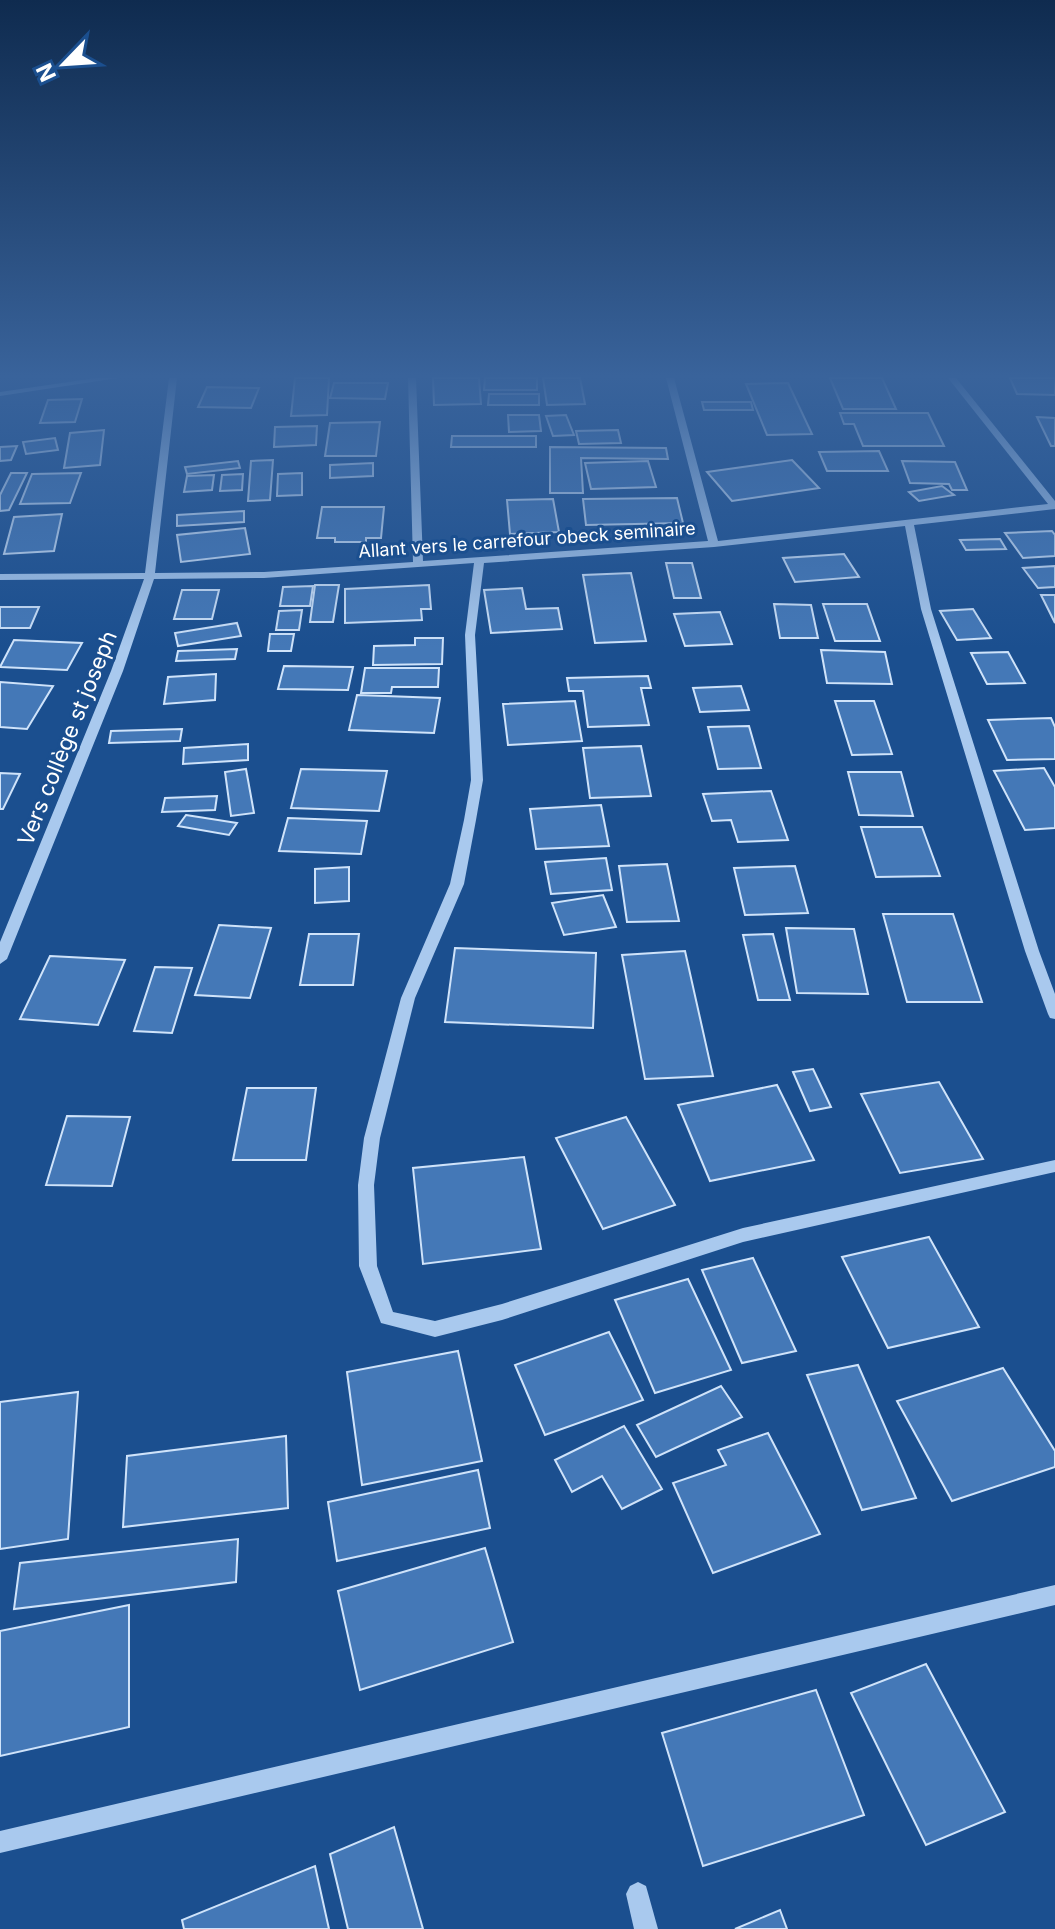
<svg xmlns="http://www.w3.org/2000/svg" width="1055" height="1929" font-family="Inter,sans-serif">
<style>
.building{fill:#4478b7;stroke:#cfe3fa;stroke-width:2}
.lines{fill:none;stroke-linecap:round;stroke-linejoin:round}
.minor{fill:#a9c9ee;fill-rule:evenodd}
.labels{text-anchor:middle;stroke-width:6;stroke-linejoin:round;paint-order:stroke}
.far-street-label{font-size:18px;fill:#fff;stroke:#1b4f8f}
.street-label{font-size:22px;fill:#fff;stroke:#1b4f8f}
</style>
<rect width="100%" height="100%" fill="#1b4f8f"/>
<!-- building -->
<g class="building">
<path d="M295,378H329L327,415L291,416Z"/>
<path d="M433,378H479L481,404L434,405Z"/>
<path d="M485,378H537V390H484Z"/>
<path d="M543,378H580L585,404L547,405Z"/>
<path d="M830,378H882L896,409H843Z"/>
<path d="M1010,378H1055V395L1017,394Z"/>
<path d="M334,383H388L385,399L330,398Z"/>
<path d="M788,383L812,434L767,435L746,384Z"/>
<path d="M207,387L259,388L251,408L198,407Z"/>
<path d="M489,394H539V405H488Z"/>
<path d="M82,399L75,422L40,423L48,400Z"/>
<path d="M702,402H751L753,410H704Z"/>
<path d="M840,413H928L944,446H863L854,424H844Z"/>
<path d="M508,415H539L541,431L509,432Z"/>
<path d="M566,415L574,435L553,436L546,416Z"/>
<path d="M1037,417L1055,418V446H1051Z"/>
<path d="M380,422L376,456H325L330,423Z"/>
<path d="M317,426L316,445L274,447L275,427Z"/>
<path d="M104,430L100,465L64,468L70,433Z"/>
<path d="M618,430L621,443L579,444L576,431Z"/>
<path d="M452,436H536V447H451Z"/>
<path d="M55,438L58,450L26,454L23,442Z"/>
<path d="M17,446L11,460L0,461V447Z"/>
<path d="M550,447L666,448L668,459L581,458L583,493H550Z"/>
<path d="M879,451L888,471H827L819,452Z"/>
<path d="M273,460L270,500L248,501L251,461Z"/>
<path d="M792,460L819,488L732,501L707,472Z"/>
<path d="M238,461L240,468L187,474L185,467Z"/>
<path d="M648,461L656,487L591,489L585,463Z"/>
<path d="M902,461L955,462L967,490H952L949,484L910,483Z"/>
<path d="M373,463V476L330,478V465Z"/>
<path d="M11,473H27L9,510L0,511V495Z"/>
<path d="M81,473L70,503L20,504L32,474Z"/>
<path d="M302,473V495L277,496L278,474Z"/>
<path d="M243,474L242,490L220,491L222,475Z"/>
<path d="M214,475L212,490L184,492L187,476Z"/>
<path d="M942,486L954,495L919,501L909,492Z"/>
<path d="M677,498L683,523L586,525L583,499Z"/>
<path d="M553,499L559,532L510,534L507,500Z"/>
<path d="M322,507H384L381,538H366V542H335V538H317Z"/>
<path d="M244,511V522L177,526V515Z"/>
<path d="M62,514L54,551L4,554L14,517Z"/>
<path d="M245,528L250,554L181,562L177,535Z"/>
<path d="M1052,531L1055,535V556L1023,558L1005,533Z"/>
<path d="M1000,539L1006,549L966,550L960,540Z"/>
<path d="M844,554L859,577L795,582L783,558Z"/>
<path d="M666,563H692L701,598H674Z"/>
<path d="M1055,566V587L1038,588L1023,568Z"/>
<path d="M631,573L646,641L595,643L583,575Z"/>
<path d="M315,585H339L333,622H310Z"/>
<path d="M429,585L431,609H421L422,620L345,623V589Z"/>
<path d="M313,586L310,606H280L283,587Z"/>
<path d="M522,588L526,609L558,608L562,629L491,633L484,590Z"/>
<path d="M182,590H219L212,619H174Z"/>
<path d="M1041,595H1055V623Z"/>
<path d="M774,604L811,605L818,638H780Z"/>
<path d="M823,604H867L880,641H835Z"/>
<path d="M0,607H39L30,628H0Z"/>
<path d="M973,609L991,638L957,640L940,611Z"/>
<path d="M302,610L299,630H276L279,611Z"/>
<path d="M720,612L732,644L685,646L674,614Z"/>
<path d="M237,623L241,636L178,646L175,633Z"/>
<path d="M270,634H294L291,651H268Z"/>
<path d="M415,638H443L442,664L373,665L374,646L415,645Z"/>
<path d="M14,640L82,643L67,670L0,667Z"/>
<path d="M237,649L235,659L176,661L178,651Z"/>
<path d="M821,650L885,652L892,684L827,683Z"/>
<path d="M1008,652L1025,683L987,684L971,653Z"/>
<path d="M284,666L353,667L348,690L278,689Z"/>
<path d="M365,668H439L438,687H392L391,693H361Z"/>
<path d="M216,674L215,700L164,704L168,677Z"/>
<path d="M648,676L651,688H641L649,725L588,727L583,691H569L567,678Z"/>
<path d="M0,682L53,686L27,729L0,727Z"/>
<path d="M741,686L749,710L700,712L693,688Z"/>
<path d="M357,695L440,698L434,733L349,730Z"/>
<path d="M575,701L582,741L508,745L503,704Z"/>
<path d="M835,701H874L892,754L852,755Z"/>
<path d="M1051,718L1055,727V759L1007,760L988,720Z"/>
<path d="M749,726L761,768L718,769L708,727Z"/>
<path d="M182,729L180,741L109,743L111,731Z"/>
<path d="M248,744V760L183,764L184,748Z"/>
<path d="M641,746L651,796L590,798L583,748Z"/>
<path d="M1044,768L1055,787V828L1025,830L994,771Z"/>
<path d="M246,769L254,813L231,816L225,772Z"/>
<path d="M301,769L387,771L379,811L291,808Z"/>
<path d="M848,772H901L913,816L859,815Z"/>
<path d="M0,773L20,774L3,809H0Z"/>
<path d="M771,791L788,840L738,842L731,820L712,821L703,794Z"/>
<path d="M217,796L215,810L162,812L165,798Z"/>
<path d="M601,805L609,846L536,849L530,809Z"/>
<path d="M186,815L237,823L229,835L178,826Z"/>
<path d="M288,818L367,821L361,854L279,851Z"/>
<path d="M861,827H922L940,876L876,877Z"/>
<path d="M606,858L612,890L551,894L545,862Z"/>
<path d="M667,864L679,921L627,922L619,866Z"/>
<path d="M795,866L808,913L745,915L734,868Z"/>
<path d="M349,867V901L315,903V869Z"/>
<path d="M603,895L616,927L564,935L552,903Z"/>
<path d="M883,914H953L982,1002H907Z"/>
<path d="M219,925L271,928L250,998L195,995Z"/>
<path d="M786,928L854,929L868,994L797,993Z"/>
<path d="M309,934H359L353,985H300Z"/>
<path d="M773,934L790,1000H758L743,935Z"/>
<path d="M455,948L596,953L593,1028L445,1022Z"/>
<path d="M685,951L713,1076L645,1079L622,955Z"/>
<path d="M50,956L125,960L98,1025L20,1019Z"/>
<path d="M155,967L192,968L172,1033L134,1031Z"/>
<path d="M813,1069L831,1107L810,1111L793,1072Z"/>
<path d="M939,1082L983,1159L900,1173L861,1094Z"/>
<path d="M777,1085L814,1160L710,1181L678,1105Z"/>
<path d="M247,1088H316L306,1160H233Z"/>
<path d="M67,1116L130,1117L112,1186L46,1185Z"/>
<path d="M626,1117L675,1205L603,1229L556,1138Z"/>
<path d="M524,1157L541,1249L423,1264L413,1168Z"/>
<path d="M929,1237L979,1327L888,1348L842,1257Z"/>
<path d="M753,1258L796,1351L742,1363L702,1270Z"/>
<path d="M688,1279L731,1370L655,1393L615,1300Z"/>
<path d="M609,1332L643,1400L545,1435L515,1365Z"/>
<path d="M458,1351L482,1461L362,1485L347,1372Z"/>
<path d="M858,1365L916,1498L862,1510L807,1375Z"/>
<path d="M1003,1368L1055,1451V1467L952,1501L897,1401Z"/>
<path d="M721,1386L742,1417L656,1457L637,1425Z"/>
<path d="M78,1392L68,1539L0,1549V1402Z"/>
<path d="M624,1426L662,1489L622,1509L602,1476L572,1492L555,1460Z"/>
<path d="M768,1433L820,1534L713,1573L673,1483L726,1465L718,1450Z"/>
<path d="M286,1436L288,1508L123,1527L127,1456Z"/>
<path d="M478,1470L490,1528L337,1561L328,1502Z"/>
<path d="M238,1539L236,1582L14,1609L20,1563Z"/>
<path d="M485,1548L513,1642L360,1690L338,1591Z"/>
<path d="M129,1605V1727L0,1756V1631Z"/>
<path d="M926,1664L1005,1812L926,1845L851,1693Z"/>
<path d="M816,1690L864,1815L703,1866L662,1733Z"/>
<path d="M394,1827L423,1929H348L330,1854Z"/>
<path d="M315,1866L329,1929H184L182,1920Z"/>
<path d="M780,1910L787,1929H735Z"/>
</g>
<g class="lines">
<!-- minor -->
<g class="minor">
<path d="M96,378H118L0,396V392Z"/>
<path d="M169,378H177L155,573L264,572L413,562L408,378H416L423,561L708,541L666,378H674L718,541L1048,504L948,378H956L1055,501V509L914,525L931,609L1039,951L1055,994V1019L1050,1018L1048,1014L1025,951L921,609L905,526L714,547L484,563L475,635L483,780L476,820L464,884L415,998L380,1138L374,1185L377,1266L393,1312L435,1321L502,1304L743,1228L1055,1160V1172L743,1242L502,1320L435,1337L381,1323L359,1266L358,1185L364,1138L401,998L450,884L464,820L471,780L465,635L474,563L264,578L154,579L123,671L7,959L0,964V942L111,671L144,579L0,580V574L145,573Z"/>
<path d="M1055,1585V1605L0,1853V1831Z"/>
<path d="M638,1882L646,1886L658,1929H634L626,1894L630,1886Z"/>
</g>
</g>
<!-- sky -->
<linearGradient id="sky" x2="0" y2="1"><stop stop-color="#0f2b4f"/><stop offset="0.58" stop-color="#39639b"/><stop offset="1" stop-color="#39639b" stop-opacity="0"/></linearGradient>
<rect width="1055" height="648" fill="url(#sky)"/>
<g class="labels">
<!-- far-street labels -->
<g class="far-street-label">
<text transform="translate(527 540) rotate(-4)" y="6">Allant vers le carrefour obeck seminaire</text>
</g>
<!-- street labels -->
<g class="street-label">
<text transform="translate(67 738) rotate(-68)" y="8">Vers collège st joseph</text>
</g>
</g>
<!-- north arrow -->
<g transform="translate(64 64) rotate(245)" stroke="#1b4f8f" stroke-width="6" paint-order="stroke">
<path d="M0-6L14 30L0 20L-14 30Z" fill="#ffffff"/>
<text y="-12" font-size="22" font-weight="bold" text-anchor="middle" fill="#ffffff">N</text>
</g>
</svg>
